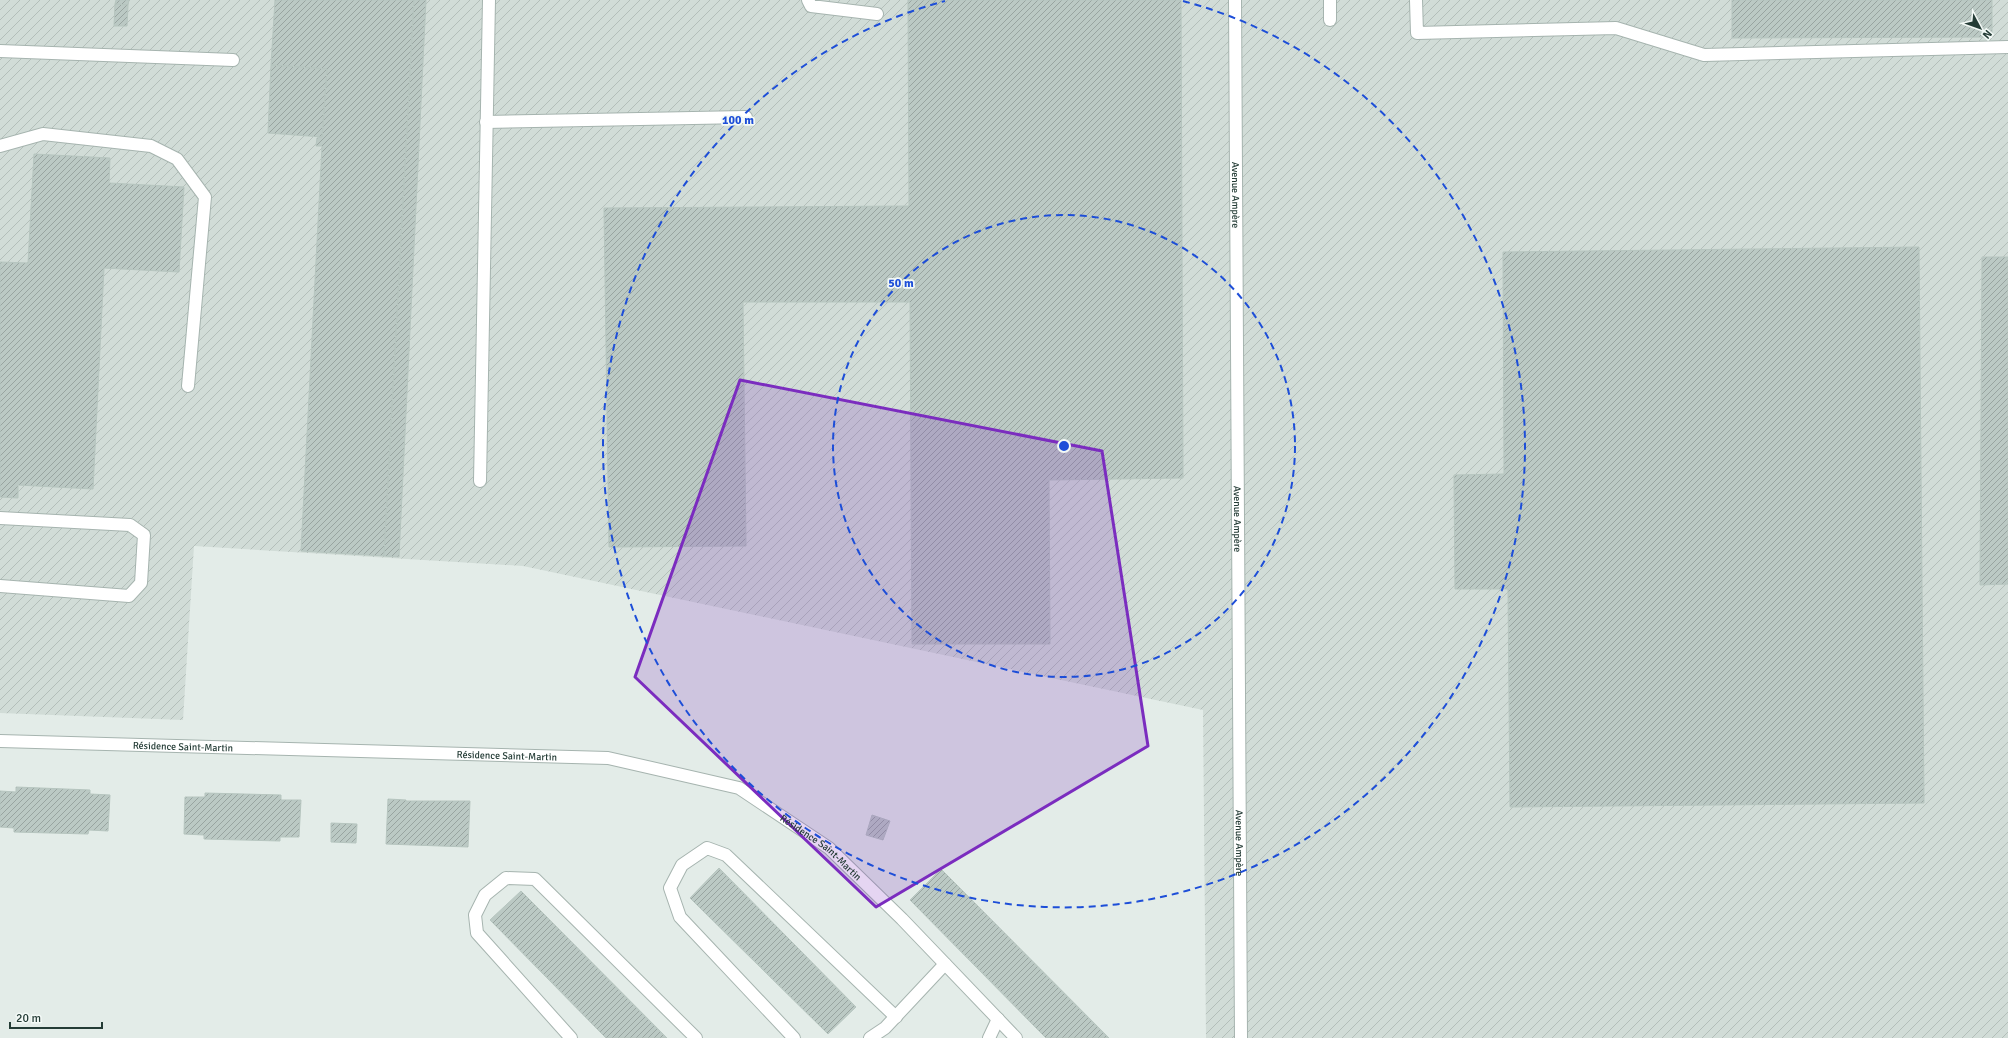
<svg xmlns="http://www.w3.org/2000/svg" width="2008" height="1038" font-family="Signika,sans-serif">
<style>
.industrial{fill:url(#industrial-furrows)}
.building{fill:url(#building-hatch);stroke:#b6c5bf}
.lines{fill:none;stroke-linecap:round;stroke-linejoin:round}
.service-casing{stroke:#a6b4af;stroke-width:14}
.minor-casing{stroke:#a6b4af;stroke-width:14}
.service{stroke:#fff;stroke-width:12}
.minor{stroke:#fff;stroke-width:12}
.marked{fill:#7b2cbf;fill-opacity:0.2;stroke:#7b2cbf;stroke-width:3;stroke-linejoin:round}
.ring{fill:none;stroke:#1d4ed8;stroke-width:2;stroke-dasharray:7 5}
.labels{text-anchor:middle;stroke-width:3.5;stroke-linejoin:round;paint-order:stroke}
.street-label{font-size:10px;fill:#243c36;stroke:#f3f9f6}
.centre{fill:#1d4ed8;stroke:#f3f9f6;stroke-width:2}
.ring-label{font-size:12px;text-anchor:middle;font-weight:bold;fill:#1d4ed8;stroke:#f3f9f6;stroke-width:3.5;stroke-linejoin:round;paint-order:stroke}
</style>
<defs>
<pattern id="industrial-furrows" width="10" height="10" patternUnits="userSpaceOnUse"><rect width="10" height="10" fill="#d1dcd7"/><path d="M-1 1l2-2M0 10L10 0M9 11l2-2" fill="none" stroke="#b3beb9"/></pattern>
<pattern id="building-hatch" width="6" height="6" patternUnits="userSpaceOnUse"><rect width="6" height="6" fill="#bbc9c4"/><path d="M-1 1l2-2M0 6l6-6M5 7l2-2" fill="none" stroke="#98a4a0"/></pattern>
</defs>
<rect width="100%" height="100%" fill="#e3ece8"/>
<!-- industrial -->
<path class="industrial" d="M0,0H2008V1038H1206L1203,710L523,566L194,546L183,720L0,713Z"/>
<!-- building -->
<g class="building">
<path d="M116,0H129L128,5L115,4Z"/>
<path d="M275,0H414L384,556L301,551L322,146H316L317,138L322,137L327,69L271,65Z"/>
<path d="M414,0H426L399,557L384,556Z"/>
<path d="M908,0H1181L1183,478L1049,480L1050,644H912L910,302H743L746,546L609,547L604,208L909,206Z"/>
<path d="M1732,0H1992V37L1732,38Z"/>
<path d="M115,4L128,5L127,26H114Z"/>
<path d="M271,65L327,69L322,137L268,133Z"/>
<path d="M34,154L110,158L109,183L184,187L179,272L104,268L93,489L18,485V498L0,497V262L28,263Z"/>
<path d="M1919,247L1924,803L1510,807L1508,589H1455L1454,475L1504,474L1503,252Z"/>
<path d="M1982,257H2008V584L1980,585Z"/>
<path d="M16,787L90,790V794L110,795L108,831L89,830L88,834L14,832V828L0,827V791L16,792Z"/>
<path d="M205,793L281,795V800H301L299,837H280V841L204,839V835L184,834L185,797H205Z"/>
<path d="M388,799L406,800V801H470L468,847L386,844Z"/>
<path d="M872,815L890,821L883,840L866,835Z"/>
<path d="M331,823L357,824L356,843L331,842Z"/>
<path d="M719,868L856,1007L828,1034L690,898Z"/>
<path d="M941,869L1109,1038H1046L910,900Z"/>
<path d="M521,891L667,1038H606L490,920Z"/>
</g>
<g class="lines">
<defs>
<g id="service">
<path d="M808,0L811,6L877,14"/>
<path d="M1330,0V20"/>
<path d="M1416,0L1417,33L1616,28L1704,55L2008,47"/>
<path d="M0,51L233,60"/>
<path d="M486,122L746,117"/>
<path d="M0,146L43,134L151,146L177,159L205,197L188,386"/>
<path d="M480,481L489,0"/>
<path d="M0,518L130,525L144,535L141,583L129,596L0,586"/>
<path id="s1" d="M0,741L608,758L739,788L829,848L902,919L1016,1038"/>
<path d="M571,1038L477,933L475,915L485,895L506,878L535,879L696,1038"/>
<path d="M794,1038L680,917L670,888L682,865L707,848L726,855L896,1017"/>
<path d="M870,1038L885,1028L945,964"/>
<path d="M989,1038L998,1019"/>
</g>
<g id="minor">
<path id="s2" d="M1235,0L1241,1038"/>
</g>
</defs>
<!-- service casing -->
<use href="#service" class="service-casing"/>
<!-- minor casing -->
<use href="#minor" class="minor-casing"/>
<!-- service -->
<use href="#service" class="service"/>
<!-- minor -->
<use href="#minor" class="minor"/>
</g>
<!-- marked area -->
<path class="marked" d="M740,380L1102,451L1148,746L876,907L635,677Z"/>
<!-- distance rings -->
<g class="ring">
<circle cx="1064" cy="446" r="231"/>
<path d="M1183 1A461 461 0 1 1 945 1"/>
</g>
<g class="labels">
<!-- street labels -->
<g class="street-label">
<text dy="4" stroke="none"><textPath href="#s2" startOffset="195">Avenue Ampère</textPath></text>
<text dy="4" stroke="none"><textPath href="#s2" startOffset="519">Avenue Ampère</textPath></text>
<text dy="4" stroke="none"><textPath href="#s1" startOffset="183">Résidence Saint-Martin</textPath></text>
<text dy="4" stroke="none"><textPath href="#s1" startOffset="507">Résidence Saint-Martin</textPath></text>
<text dy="4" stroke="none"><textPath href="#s2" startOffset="843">Avenue Ampère</textPath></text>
<text dy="4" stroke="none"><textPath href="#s1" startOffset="844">Résidence Saint-Martin</textPath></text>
</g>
</g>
<circle cx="1064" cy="446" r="6" class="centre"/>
<g class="ring-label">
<text x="738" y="124">100 m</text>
<text x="901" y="287">50 m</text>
</g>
<!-- north arrow -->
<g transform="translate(1980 28) rotate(131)" stroke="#f3f9f6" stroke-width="3" paint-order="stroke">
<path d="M0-3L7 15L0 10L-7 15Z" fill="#243c36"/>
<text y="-6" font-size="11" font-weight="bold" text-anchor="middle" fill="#243c36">N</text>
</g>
<!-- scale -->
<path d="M10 1022v6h92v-6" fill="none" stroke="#243c36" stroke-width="2"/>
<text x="16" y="1022" font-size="12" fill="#243c36" stroke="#f3f9f6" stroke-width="3" paint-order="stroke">20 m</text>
</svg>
